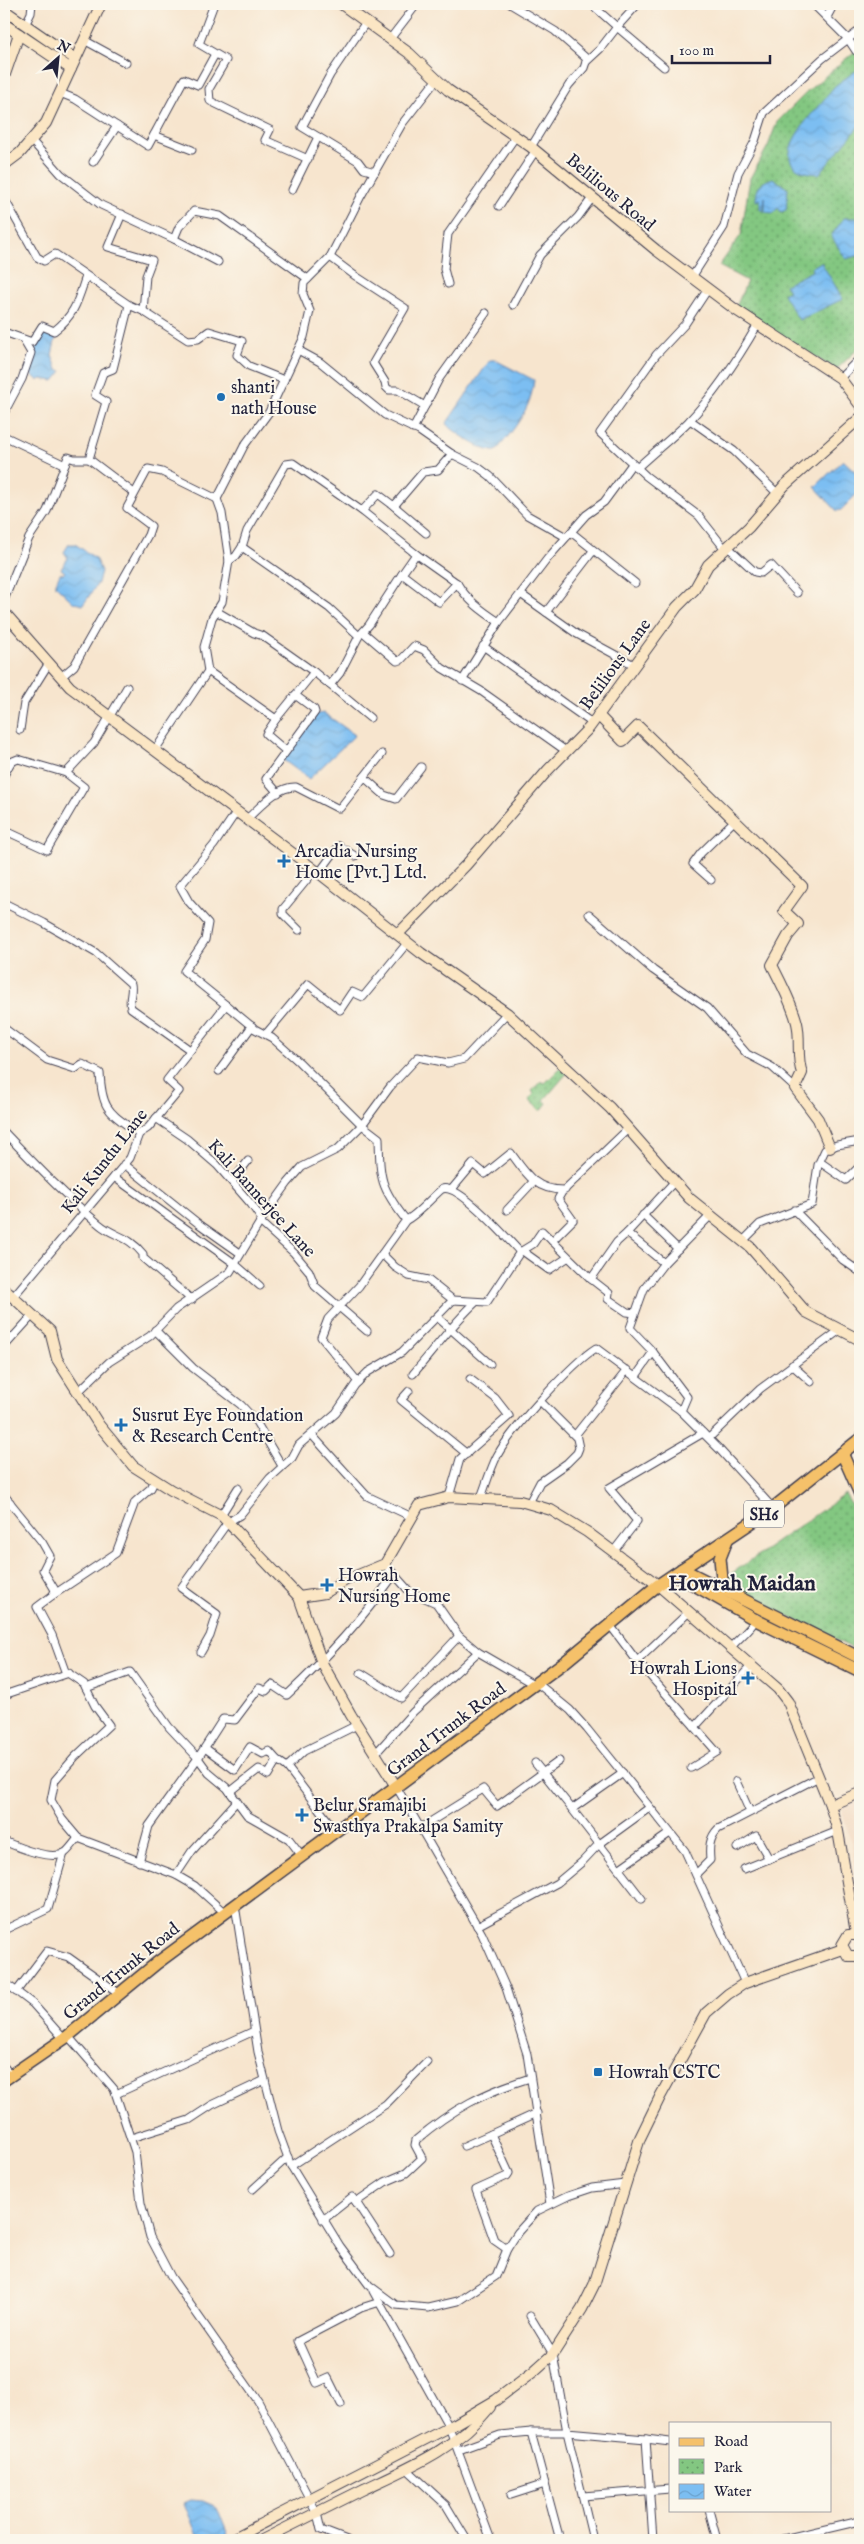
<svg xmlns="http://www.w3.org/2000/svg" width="864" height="2544" font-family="'IM FELL English',serif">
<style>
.built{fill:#f1d5bc}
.park{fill:url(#park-dots);stroke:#52745e}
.water{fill:url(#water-waves);stroke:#4f7096}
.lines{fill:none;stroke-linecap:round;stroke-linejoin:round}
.street-casing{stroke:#423f51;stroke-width:9}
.secondary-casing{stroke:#423f51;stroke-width:12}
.primary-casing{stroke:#423f51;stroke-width:14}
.street{stroke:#fff;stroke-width:7}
.secondary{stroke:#fbe6c4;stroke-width:10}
.primary{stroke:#f5c16b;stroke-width:11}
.poi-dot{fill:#1f6fb2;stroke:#fbf7ec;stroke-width:2}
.labels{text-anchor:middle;stroke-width:4;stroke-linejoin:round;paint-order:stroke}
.shield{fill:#fbf7ec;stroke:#636270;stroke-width:1}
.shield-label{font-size:16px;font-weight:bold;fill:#22223b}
.street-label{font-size:18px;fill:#22223b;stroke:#fbf7ec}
.poi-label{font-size:18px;fill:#22223b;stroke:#fbf7ec;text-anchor:start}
.district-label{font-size:22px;font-weight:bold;fill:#22223b;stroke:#fbf7ec}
</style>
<defs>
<pattern id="park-dots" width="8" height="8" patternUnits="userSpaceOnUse" patternTransform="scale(1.25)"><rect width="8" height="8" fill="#83c781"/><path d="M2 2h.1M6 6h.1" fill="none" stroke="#6ba16b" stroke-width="1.8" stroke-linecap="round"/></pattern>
<pattern id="water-waves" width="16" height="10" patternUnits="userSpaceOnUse" patternTransform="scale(1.25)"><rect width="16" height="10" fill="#7cbef2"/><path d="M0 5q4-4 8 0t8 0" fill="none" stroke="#6ba3d0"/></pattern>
</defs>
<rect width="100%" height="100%" fill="#fbf7ec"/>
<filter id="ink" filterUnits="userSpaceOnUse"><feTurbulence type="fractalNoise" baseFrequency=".02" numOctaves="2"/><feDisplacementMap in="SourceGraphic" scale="10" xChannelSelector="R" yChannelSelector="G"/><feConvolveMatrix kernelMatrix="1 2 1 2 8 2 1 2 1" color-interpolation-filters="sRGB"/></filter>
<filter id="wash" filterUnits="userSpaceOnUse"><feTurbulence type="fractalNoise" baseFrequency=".0096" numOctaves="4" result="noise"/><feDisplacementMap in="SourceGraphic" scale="20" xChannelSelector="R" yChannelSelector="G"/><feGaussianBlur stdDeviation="1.12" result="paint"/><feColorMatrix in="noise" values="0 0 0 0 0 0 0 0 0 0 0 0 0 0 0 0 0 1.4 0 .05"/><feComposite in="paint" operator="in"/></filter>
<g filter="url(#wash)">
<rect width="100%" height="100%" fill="#f7e5ce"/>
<!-- built -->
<path class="built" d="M860,1799V1926L853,1849L841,1808Z"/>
<!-- park -->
<g class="park">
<path d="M860,47V347L836,370L736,307L747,281L719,266L741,235L750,178L768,146L777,122L810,89Z"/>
<path d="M561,1067L568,1072L544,1100L547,1103L541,1111L529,1100L534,1094L532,1091L541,1081L545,1083Z"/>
<path d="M845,1494L860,1519V1652L738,1592L728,1576Z"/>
</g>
<!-- water -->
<g class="water">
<path d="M860,68V125L819,174C757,170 810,116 828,95C831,93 832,88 835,86C842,80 852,74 860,68Z"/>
<path d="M773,178L788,189L786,210L781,212L778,208L773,213L765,212V197L763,212L760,209V199L756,201C756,187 761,182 773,178Z"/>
<path d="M844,218H856L860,221V255L846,259L831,236Z"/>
<path d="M821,262L843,299L799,320L783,294L789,291L785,285L812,271L811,268Z"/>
<path d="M44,331L56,337L52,355L57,369L62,371L54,381L41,379L39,381L26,370Z"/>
<path d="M490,360H495L534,380C531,410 514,429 496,451C484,453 455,432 446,424Z"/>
<path d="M843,460L860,476V491L841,510L837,511L815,487Z"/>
<path d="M69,544H75L95,558L101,571L98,583L83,605L74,603L55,585L60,573L63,574L65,572L61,569L68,558L64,552Z"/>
<path d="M324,713L355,735L309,779L282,759L317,714Z"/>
<path d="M191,2500L203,2501L217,2507L228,2535L215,2540H199L184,2503Z"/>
</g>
</g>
<g filter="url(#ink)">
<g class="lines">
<defs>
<g id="street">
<path d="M214,4L199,44L226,60L209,89L210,101L270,130L265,140L308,159"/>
<path d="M510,4L555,31L587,59L584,68L569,85L531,147"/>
<path d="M638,4L617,27L664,67"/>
<path d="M813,4L848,39L856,51"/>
<path d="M827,17L834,4"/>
<path d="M366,22L330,75L302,127L358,161L364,169L375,172"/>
<path d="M25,25L31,13L32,4"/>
<path d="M390,39L417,4"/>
<path d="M84,40L126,63"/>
<path d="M586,62L600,49L617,27L591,4"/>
<path d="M60,93L75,99L148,146L184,79L198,85L215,54"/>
<path d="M154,135L192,150"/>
<path d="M31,140L61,174L101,205L174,239L179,227L194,211L220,216L308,279"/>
<path d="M93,162L117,126"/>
<path d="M292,190L318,137"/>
<path d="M4,198L37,257L44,261L55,254L58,256L129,305"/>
<path d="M499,206L536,150"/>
<path d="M174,239L218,262"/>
<path d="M330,257L354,275L405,308L373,363L385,382L386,387L389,390H398L425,406"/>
<path d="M692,277L724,227L738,173L755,141L764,113L822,59L860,30"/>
<path d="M448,284L444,269L448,234L516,136"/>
<path d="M708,289L685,324L656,355L600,433L646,476L699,516L725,549"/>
<path d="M513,305L540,255L578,217L592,198"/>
<path d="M143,311L188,340L198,339L209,331L242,341L237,355L249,366L284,380"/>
<path d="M4,332L32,342L42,326L54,331C75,315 78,300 86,276"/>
<path d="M298,350L320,362L385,415L419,431L452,454L478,467L490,476L527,515L566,537"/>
<path d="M840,378L860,358"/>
<path d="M4,413L22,379L31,353L24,341"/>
<path d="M690,420L734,451L778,494"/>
<path d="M413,429L439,379L486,313"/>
<path d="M4,436L65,465"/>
<path d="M89,459L134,493"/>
<path d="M637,468C654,452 672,438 688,422C714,395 739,357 758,324"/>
<path d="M394,506L426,533"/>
<path d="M362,511L416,554L402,574L439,602L457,583C467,600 482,611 499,622"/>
<path d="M571,532L635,583"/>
<path d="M242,547L329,608L359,636L369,625L402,574"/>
<path d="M728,547L755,572L761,573L771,565L797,593"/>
<path d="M416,554L457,583"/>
<path d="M229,561L236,556L242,547L247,531L286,464L293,463L362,511L378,494L394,506L423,472L438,470L452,454"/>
<path d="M522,595L577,634L634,665"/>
<path d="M4,600L29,538L47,511L68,457L74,459H89L106,402L95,395L103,373L113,369L129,305L143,311L146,276L152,260L108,247L122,214"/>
<path d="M216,611L254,633L263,636L314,672"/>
<path d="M546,612L593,551"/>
<path d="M363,632L397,661L401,660L414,646L424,650L442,668L481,691L566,751"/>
<path d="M359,636L340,673L330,685L314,672L276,719L208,671L204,647L212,618L222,602L229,561L222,513L217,499L244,446L269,412L304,337L310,311L303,294L304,283L330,257L361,196L402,124L437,79"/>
<path d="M483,646L592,723"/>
<path d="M61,677L74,666L148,535L151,526L127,508L148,469L162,472L217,499"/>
<path d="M462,681L499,622L548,558L586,515L604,502L632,464"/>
<path d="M330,685L370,718"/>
<path d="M276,719L266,734L286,751"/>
<path d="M20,730L24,703L49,663"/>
<path d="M155,750L208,671"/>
<path d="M4,775L11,762L18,759L66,773L94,743L127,687"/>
<path d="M364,777L384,795L396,799L421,767"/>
<path d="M278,793L266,779L315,712L314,709L295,695"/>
<path d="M247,819C260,807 277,786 296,787L337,808H340L382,754"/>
<path d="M4,830L47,850L84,787L66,773"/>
<path d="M319,873L339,846L355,856"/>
<path d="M711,880L693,864L701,853L733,822"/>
<path d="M4,903L44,923L96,953L131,984C133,993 128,999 131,1008L190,1050"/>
<path d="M589,914L653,970L707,1008L747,1054L772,1067L795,1088"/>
<path d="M299,930L283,914V909L315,870"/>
<path d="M226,1005L255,1029L272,1038L299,1062L362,1125L390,1087L418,1057L448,1063L464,1059L507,1013"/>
<path d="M4,1028L47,1060L75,1069L82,1064L100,1073C102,1112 110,1112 139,1134"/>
<path d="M266,1034L308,984L340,1010L352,992L363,997L408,942"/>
<path d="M219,1071L252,1026"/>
<path d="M156,1118L187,1139L217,1165L251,1204L260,1217V1222L294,1253L309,1271L315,1286L367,1331"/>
<path d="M4,1132C34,1163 65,1196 99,1224C114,1237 128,1235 143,1254V1258L192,1300"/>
<path d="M820,1162L846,1180L860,1166"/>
<path d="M124,1164L199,1224L240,1253"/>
<path d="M114,1177L234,1263L260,1286"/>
<path d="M232,1182L248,1161"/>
<path d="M452,1189L473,1164L485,1174L511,1153C526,1174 536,1191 565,1190"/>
<path d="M507,1210L533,1182"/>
<path d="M794,1210L843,1260L857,1270L860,1265"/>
<path d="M643,1215L678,1249"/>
<path d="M406,1220C415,1217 433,1196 442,1189C458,1183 508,1239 520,1252"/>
<path d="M627,1233L617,1242L591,1279L609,1293L608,1299L627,1312L635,1313"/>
<path d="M552,1241L573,1220L558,1199L562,1192L628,1129"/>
<path d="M743,1241L760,1224L812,1204L818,1165L825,1150L837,1145L860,1141"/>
<path d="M524,1252L549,1270L567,1258"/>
<path d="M664,1263L627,1233L674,1182"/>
<path d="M12,1298L130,1158L139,1134L148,1128L179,1091L167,1080L226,1005L184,971L205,940L208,923L189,902L180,886L214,845L237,811"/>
<path d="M453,1300L487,1302L520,1252L533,1244L542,1231L591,1279"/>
<path d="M437,1317L490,1364"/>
<path d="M155,1330L193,1368L241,1405L255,1420L282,1466"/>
<path d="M4,1347L32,1316"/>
<path d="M792,1365L811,1382"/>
<path d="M413,1374C434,1350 453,1323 476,1302"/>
<path d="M636,1376L653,1352"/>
<path d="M409,1391L401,1400L467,1454"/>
<path d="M78,1392L109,1362L150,1336L176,1309L230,1272L260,1222L288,1183L302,1167L338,1149L362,1125L379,1138C380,1179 380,1187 406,1220L359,1286L328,1319L321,1337L358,1382"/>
<path d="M541,1402L575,1436"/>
<path d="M681,1411L687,1397L653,1352L630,1328L644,1289L664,1263L710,1216"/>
<path d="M312,1435L367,1496L412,1517"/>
<path d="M709,1438L760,1389L840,1330"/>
<path d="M4,1495L42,1542L50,1556L43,1570L55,1590L53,1595L37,1607L52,1635L65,1671L84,1684L95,1706L109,1725L75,1757L55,1780L51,1800L62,1819L78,1838L176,1875L195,1886L225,1913"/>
<path d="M449,1497L460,1459L509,1416L495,1398L470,1379"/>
<path d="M480,1500C486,1485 490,1470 497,1456C510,1431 572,1363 596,1348L681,1411L719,1449L773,1508"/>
<path d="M529,1503L540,1482L567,1463L577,1453L579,1448L576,1434L627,1370"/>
<path d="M4,1508L10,1502"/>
<path d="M221,1515L238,1488"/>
<path d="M613,1552L637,1521L609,1488L703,1433"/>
<path d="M385,1564L409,1591L436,1603L459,1636L478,1652L535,1685"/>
<path d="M53,1595L116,1553L135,1502L151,1488L155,1480"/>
<path d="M689,1612L637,1661L717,1752L691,1768"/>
<path d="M610,1625L637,1661"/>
<path d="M730,1648C739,1638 751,1629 757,1618"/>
<path d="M201,1652L210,1636L217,1614L181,1588L228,1522L240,1515L270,1478L292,1458L299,1445L336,1413L355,1385L368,1372L402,1352L453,1300L428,1280L409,1276L395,1267L382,1254"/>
<path d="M361,1673L401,1698L459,1636"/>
<path d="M537,1683L570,1710L587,1729L685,1851L745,1983"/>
<path d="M86,1688L130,1672L169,1727L198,1758L223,1719L235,1720L259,1688L266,1691L272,1685L287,1695C327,1658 362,1619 394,1575"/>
<path d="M4,1695L69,1673"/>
<path d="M695,1727L751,1666"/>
<path d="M205,1748L235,1770L250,1747L263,1754L269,1751L277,1760"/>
<path d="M375,1754L413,1712L478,1652"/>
<path d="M535,1763L572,1809"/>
<path d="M623,1773L572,1809L642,1899"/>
<path d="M736,1781L750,1812"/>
<path d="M397,1788L482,1934L506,1988L527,2054L550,2204"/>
<path d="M230,1792L259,1769L268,1775L277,1760L287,1767"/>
<path d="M422,1827L483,1789L497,1806L559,1761"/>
<path d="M335,1830L287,1767L304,1751L357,1725"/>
<path d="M4,1841C17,1847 51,1861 65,1853C69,1850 74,1843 78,1838"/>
<path d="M737,1848L756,1836L769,1859"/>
<path d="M139,1862L149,1826L198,1758L209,1773L227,1788L247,1815L289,1839L302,1856"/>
<path d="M620,1868L670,1833"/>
<path d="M744,1869L838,1831"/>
<path d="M696,1874L710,1860C709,1848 709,1838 718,1829L819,1777"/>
<path d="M176,1875L192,1851L237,1801"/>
<path d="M235,1905L258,2052L278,2131L291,2166L340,2246L369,2285L396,2305L428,2308L458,2301L496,2276L507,2249L518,2232L537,2211L568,2196L592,2188L625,2184"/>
<path d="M477,1926L557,1883L582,1862L598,1845L649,1808"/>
<path d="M4,1930L48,1909L64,1853"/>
<path d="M4,1982L33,2004L64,2039"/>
<path d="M16,1992L47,1951L68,1957L120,1994"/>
<path d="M68,2036L114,2089L135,2152L141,2203L150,2237L171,2277L258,2401L317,2513L321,2530L347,2540"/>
<path d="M4,2067L11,2075"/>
<path d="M116,2094L254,2031"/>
<path d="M131,2138L189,2120L212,2105L265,2080"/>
<path d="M464,2146L491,2134"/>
<path d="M291,2166L386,2104L427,2062"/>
<path d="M253,2189L288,2157"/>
<path d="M356,2202L390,2254"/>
<path d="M323,2220L352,2197L356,2202L385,2182L406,2173L422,2158L415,2145L416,2140C452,2109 485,2092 530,2078"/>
<path d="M507,2249L494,2240L476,2190L507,2176L509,2173L491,2134L537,2113"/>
<path d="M373,2291L449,2427L491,2540"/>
<path d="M530,2316L553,2354L567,2432L646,2439L653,2540"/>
<path d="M341,2404L328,2378L317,2383L298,2341L361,2308L380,2302"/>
<path d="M531,2432H567L593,2540"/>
<path d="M646,2439L670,2442"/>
<path d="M459,2450L500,2435L531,2432L560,2540"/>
<path d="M407,2469L446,2505L467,2540"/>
<path d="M511,2495L545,2484"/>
<path d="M583,2496L670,2489"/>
<path d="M709,2510L717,2540"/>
<path d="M779,2540L860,2521"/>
</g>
<g id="secondary">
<path d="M341,4L409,53L448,90L531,147L656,250L736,310L840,378L860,405"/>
<path d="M4,10L75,59"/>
<path d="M4,24L71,69"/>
<path d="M4,77L19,34"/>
<path d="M4,165L20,153L46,123L101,4"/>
<path d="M4,612L70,687L319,873L421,953L507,1013L610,1108L689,1198L750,1247L806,1312L860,1340"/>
<path d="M598,715L623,741L638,726L802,886L784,911L798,924L788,936L772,965C781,983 792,1003 797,1023C801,1040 796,1057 802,1073L795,1088L818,1119L830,1148"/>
<path d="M398,934L466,865L548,770L589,728L677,607L694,590L708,565L749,527L784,486L860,418"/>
<path d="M4,1289L50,1331L57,1359L99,1425L133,1466L171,1490L222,1516L299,1597L322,1663L351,1715L397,1788"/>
<path d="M299,1597L325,1593L346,1580L385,1564L419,1505L449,1497L520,1501L551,1510L587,1532L658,1585L778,1689L788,1702L830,1805L838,1831L856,1933"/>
<path d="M830,1805L860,1793"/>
<path d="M860,1935H848L842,1945L848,1956H860"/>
<path d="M230,2540L455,2424L496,2400L533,2372L553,2354L582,2309L594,2285L640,2138L660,2097L706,2013L728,1994L745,1983L843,1949"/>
<path d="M262,2540C296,2523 330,2506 364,2489C411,2467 457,2448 490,2407"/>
</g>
<g id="primary">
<path d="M842,1453L860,1494"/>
<path d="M682,1569L860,1658"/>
<path d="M675,1574L756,1620L860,1671"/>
<path d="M723,1589L720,1558L727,1540"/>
<path d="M4,2080L68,2036L157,1963L566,1661L658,1585L773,1508L860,1439"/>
</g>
</defs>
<!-- street casing -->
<use href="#street" class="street-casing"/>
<!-- secondary casing -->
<use href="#secondary" class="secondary-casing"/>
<!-- primary casing -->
<use href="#primary" class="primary-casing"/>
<!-- street -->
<use href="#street" class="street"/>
<!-- secondary -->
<use href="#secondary" class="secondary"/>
<!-- primary -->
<use href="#primary" class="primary"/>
</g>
</g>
<!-- markers -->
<g class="poi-dot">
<circle cx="221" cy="397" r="5"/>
<path d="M281.5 853.5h5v5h5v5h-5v5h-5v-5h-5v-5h5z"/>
<path d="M118.5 1417.5h5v5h5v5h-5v5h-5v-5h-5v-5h5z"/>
<path d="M324.5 1577.5h5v5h5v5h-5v5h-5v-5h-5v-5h5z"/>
<path d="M745.5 1670.5h5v5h5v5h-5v5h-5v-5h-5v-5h5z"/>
<path d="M299.5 1807.5h5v5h5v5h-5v5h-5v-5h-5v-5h5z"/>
<rect x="593" y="2067" width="10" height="10" rx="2.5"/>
</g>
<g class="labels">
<!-- shield labels -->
<rect class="shield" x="744" y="1500.5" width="40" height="27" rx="4"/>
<g class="shield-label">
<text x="764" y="1520">SH6</text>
</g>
<!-- street labels -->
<g class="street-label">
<text transform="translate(611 192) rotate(40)" y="6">Belilious Road</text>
<text transform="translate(615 664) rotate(-54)" y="6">Belilious Lane</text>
<text transform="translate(104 1161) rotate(-52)" y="6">Kali Kundu Lane</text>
<text transform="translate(262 1198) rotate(48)" y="6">Kali Bannerjee Lane</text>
<text transform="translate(446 1729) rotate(-37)" y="6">Grand Trunk Road</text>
<text transform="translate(121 1971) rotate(-39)" y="6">Grand Trunk Road</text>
</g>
<!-- poi labels -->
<g class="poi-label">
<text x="231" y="393">shanti<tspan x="231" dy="21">nath House</tspan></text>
<text x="295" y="857">Arcadia Nursing<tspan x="295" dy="21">Home [Pvt.] Ltd.</tspan></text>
<text x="132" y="1421">Susrut Eye Foundation<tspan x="132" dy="21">&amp; Research Centre</tspan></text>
<text x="338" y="1581">Howrah<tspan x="338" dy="21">Nursing Home</tspan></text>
<text x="737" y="1674" text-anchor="end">Howrah Lions<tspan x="737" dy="21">Hospital</tspan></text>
<text x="313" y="1811">Belur Sramajibi<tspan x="313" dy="21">Swasthya Prakalpa Samity</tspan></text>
<text x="608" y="2078">Howrah CSTC</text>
</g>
<!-- district labels -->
<g class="district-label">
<text x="742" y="1590">Howrah Maidan</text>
</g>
</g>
<!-- margin -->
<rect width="864" height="2544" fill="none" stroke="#fbf7ec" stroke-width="20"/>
<!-- legend -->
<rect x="669" y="2422" width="162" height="90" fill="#fbf7ec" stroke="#a4a2a5"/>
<rect x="679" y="2438" width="25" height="8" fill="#f5c16b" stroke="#a4a2a5"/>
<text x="714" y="2446" font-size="15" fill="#22223b">Road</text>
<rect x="679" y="2459" width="25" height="15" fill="url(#park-dots)" stroke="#a4a2a5"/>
<text x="714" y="2472" font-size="15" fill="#22223b">Park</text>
<rect x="679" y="2484" width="25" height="15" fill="url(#water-waves)" stroke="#a4a2a5"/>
<text x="714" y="2496" font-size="15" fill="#22223b">Water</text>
<!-- north arrow -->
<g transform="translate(58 58) rotate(27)" stroke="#fbf7ec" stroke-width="4" paint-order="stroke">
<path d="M0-4L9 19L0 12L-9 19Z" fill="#22223b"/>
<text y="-8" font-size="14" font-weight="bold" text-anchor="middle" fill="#22223b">N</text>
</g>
<!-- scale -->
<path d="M672 55v8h98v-8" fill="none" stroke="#22223b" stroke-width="2.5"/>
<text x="679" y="55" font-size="15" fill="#22223b" stroke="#fbf7ec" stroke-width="4" paint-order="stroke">100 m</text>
</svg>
